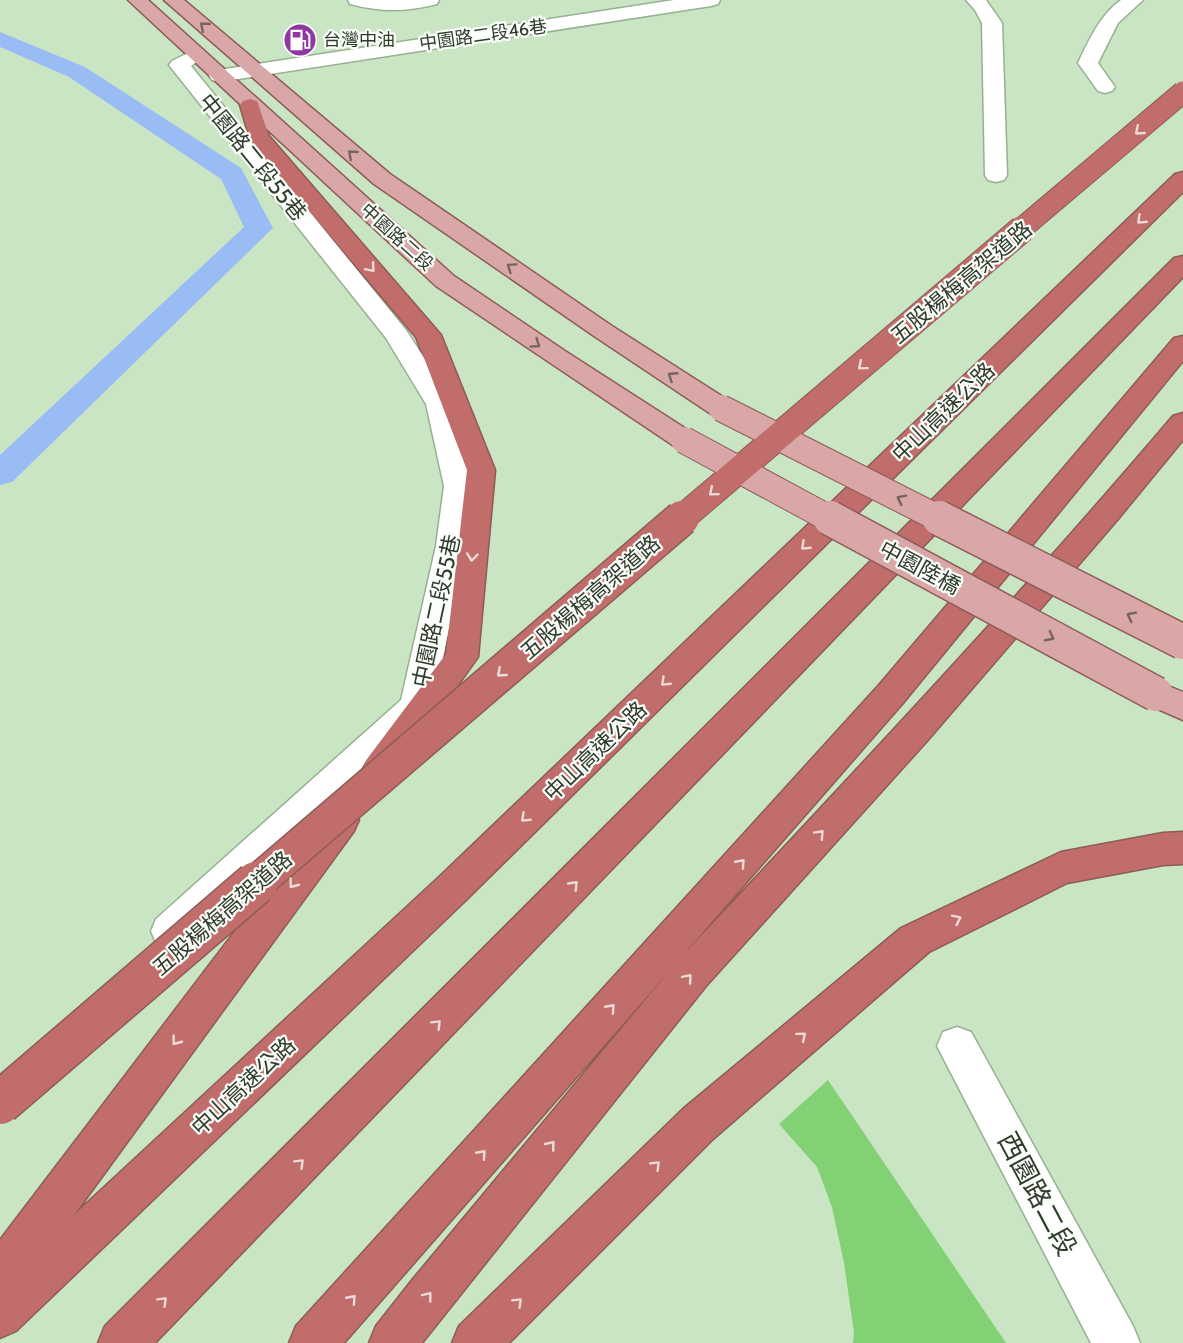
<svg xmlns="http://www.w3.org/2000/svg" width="1183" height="1343" font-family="Cabin,'Noto Sans TC',sans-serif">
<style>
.green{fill:#83d175}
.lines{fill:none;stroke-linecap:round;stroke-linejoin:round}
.canal{fill:#9abcf5;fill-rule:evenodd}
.minor-casing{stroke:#96b191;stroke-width:3}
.major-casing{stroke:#8e5c56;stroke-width:3}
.highway-casing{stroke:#8e5c56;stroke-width:3}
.minor{fill:#fff;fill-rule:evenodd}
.major{fill:#d9a7a7;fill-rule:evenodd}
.highway{fill:#c06d6c;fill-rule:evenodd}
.major-bridge-far1-casing{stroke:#8e5c56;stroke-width:28;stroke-linecap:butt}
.major-bridge-casing{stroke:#8e5c56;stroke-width:37;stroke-linecap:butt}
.highway-bridge-far3-casing{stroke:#8e5c56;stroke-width:23;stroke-linecap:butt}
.highway-bridge-far2-casing{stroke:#8e5c56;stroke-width:28;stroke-linecap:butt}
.highway-bridge-far1-casing{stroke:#8e5c56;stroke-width:37;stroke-linecap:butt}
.highway-bridge-casing{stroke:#8e5c56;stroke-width:45;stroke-linecap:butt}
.major-bridge-far1{stroke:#d9a7a7;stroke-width:26}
.major-bridge{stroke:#d9a7a7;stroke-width:34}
.highway-bridge-far3{stroke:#c06d6c;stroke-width:21}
.highway-bridge-far2{stroke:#c06d6c;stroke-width:26}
.highway-bridge-far1{stroke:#c06d6c;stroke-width:34}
.highway-bridge{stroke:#c06d6c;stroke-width:42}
.oneway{stroke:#74665e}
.oneway2{stroke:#ebdad5}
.labels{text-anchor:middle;stroke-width:4.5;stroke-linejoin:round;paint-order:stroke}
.far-street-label{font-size:18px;fill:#303b2e;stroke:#f9fef8}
.far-poi-label{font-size:18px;fill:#303b2e;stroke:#f9fef8;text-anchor:start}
.street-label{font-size:22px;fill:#303b2e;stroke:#f9fef8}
.near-street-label{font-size:27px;fill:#303b2e;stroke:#f9fef8}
</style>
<rect width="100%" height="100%" fill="#c9e5c4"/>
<!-- green -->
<path class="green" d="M828,1080L1006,1343H853L854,1332L844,1263L832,1207L817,1167L779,1124Z"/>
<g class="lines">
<!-- canal -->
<path class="canal" d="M0,32L85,67L241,168L273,228L12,482L0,485V455L244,227L221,179L69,77L0,47Z"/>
<defs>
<g id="minor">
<path d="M348,0H439L437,4C405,12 381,12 350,4Z"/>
<path d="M674,0H720L718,4L711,6L219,82L212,80L209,76L212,72L219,70Z"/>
<path d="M966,0H986L1002,23L1007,175L1004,180L996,182L988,180L985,175L982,23L975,10Z"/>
<path d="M1121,0H1143L1118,23L1098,63L1115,87L1112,91L1105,93L1098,91L1078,63C1089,40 1100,15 1121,0Z"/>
<path d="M196,49L203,51L206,55L191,66L406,330L454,404L474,486L466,546L433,706L428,715L184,943L170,948L156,943L151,931L156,919L401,700L436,546L444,486L426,404L386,338L169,65L172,61Z"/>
<path d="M957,1027L971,1032L1133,1326L1140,1343H1091L937,1046L943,1032Z"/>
</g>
<g id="major">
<path d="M128,0H148L454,276L565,351L694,434L698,440L694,446L684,449L674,446L436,286Z"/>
<path d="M164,0H184L390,174L612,326L731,402L735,408L731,414L721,417L711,414L594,336L374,184Z"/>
<path d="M1156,681L1183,692V720L1144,703L1139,694L1144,685Z"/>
</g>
<g id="highway">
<path d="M250,99L257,101L269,136L441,335L495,470L478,657L391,779L379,783L367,779L361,769L367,759L446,654L467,470L416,337L251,142L240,105L243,101Z"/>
<path d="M1183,172V192L465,901L16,1331L0,1338V1240L328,809L341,805L354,809L359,820L354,831L74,1215L439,877L1175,174Z"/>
<path d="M1183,256V277L155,1343H98L105,1326L1174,258Z"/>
<path d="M1183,336V361L903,703L683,955C849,778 1016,601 1173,416L1183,413V440L1118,519L927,741L706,986L422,1343H369L376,1326L413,1279L671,969L344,1343H289L296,1326L879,685L1174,338Z"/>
<path d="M1183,832V864L1163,865L1067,883L929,952L713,1139L509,1343H452L459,1326L683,1109L901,928L1061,852L1163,833Z"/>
</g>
</defs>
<!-- minor casing -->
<use href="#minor" class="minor-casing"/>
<!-- major casing -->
<use href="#major" class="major-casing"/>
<!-- highway casing -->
<use href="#highway" class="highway-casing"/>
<!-- minor -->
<use href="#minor" class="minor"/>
<!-- major -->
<use href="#major" class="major"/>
<!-- highway -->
<use href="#highway" class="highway"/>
<defs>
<g id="major-bridge-far1">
<path d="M721,408L942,520"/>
<path d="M684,440L832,520"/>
</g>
<g id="major-bridge">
<path d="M830,518L1156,694"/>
<path d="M939,518L1183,642"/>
</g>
<path id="highway-bridge-far3" d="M1020,230L1183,92"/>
<path id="highway-bridge-far2" d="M680,520L1022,229"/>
<path id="highway-bridge-far1" d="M255,884L682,518"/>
<path id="highway-bridge" d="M0,1103L256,883"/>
</defs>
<!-- major-bridge-far1 casing -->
<use href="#major-bridge-far1" class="major-bridge-far1-casing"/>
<!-- major-bridge casing -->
<use href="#major-bridge" class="major-bridge-casing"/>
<!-- highway-bridge-far3 casing -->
<use href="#highway-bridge-far3" class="highway-bridge-far3-casing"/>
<!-- highway-bridge-far2 casing -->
<use href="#highway-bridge-far2" class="highway-bridge-far2-casing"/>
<!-- highway-bridge-far1 casing -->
<use href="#highway-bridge-far1" class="highway-bridge-far1-casing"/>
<!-- highway-bridge casing -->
<use href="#highway-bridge" class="highway-bridge-casing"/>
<!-- major-bridge-far1 -->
<use href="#major-bridge-far1" class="major-bridge-far1"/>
<!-- major-bridge -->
<use href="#major-bridge" class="major-bridge"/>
<!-- highway-bridge-far3 -->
<use href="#highway-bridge-far3" class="highway-bridge-far3"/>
<!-- highway-bridge-far2 -->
<use href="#highway-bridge-far2" class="highway-bridge-far2"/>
<!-- highway-bridge-far1 -->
<use href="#highway-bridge-far1" class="highway-bridge-far1"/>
<!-- highway-bridge -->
<use href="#highway-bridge" class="highway-bridge"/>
</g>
<!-- one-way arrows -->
<defs><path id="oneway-chevron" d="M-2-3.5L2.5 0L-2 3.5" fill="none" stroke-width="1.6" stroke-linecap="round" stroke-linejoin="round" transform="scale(1.5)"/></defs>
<g class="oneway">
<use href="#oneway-chevron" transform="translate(204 26) rotate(-139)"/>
<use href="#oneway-chevron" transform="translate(352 154) rotate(-139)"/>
<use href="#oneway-chevron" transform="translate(511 267) rotate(-146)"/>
<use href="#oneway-chevron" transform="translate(536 344) rotate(35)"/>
<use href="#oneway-chevron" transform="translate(672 376) rotate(-147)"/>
<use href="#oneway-chevron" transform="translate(901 499) rotate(-153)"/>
<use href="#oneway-chevron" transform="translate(1131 616) rotate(-153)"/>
<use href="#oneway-chevron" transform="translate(1050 637) rotate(28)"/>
</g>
<g class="oneway2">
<use href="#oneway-chevron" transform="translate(1139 131) rotate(139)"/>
<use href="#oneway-chevron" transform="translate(1141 220) rotate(136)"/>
<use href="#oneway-chevron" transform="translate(371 268) rotate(49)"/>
<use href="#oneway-chevron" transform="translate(862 366) rotate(140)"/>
<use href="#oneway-chevron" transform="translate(713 492) rotate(140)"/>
<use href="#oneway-chevron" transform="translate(805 546) rotate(136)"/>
<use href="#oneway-chevron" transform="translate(472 557) rotate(96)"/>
<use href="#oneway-chevron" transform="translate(501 673) rotate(139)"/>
<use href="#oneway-chevron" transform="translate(665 682) rotate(136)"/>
<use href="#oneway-chevron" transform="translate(525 818) rotate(136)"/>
<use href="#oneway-chevron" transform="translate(820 834) rotate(-47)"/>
<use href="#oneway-chevron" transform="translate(741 863) rotate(-48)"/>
<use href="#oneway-chevron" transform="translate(293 884) rotate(127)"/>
<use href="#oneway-chevron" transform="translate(574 885) rotate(-46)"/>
<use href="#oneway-chevron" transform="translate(957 919) rotate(-26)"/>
<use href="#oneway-chevron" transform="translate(688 978) rotate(-50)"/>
<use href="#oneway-chevron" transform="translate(611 1008) rotate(-48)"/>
<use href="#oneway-chevron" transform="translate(437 1024) rotate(-45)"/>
<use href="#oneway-chevron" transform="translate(802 1036) rotate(-40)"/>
<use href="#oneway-chevron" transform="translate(176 1041) rotate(127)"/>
<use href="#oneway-chevron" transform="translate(551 1145) rotate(-51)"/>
<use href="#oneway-chevron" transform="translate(482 1154) rotate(-48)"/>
<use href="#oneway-chevron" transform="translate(300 1163) rotate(-45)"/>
<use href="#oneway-chevron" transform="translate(656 1165) rotate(-45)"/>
<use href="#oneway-chevron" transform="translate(428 1296) rotate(-52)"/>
<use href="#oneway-chevron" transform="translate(352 1299) rotate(-48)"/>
<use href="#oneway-chevron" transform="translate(163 1301) rotate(-45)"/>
<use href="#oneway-chevron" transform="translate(518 1302) rotate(-45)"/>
</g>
<!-- icons -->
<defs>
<symbol id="fuel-disc" viewBox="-11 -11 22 22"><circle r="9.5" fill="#9137a2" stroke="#f9fef8"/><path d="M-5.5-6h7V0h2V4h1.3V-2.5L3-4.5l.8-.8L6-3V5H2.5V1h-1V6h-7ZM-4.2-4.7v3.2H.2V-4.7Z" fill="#fff"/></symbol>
</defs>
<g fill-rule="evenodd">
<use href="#fuel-disc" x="281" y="21" width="38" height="38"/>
</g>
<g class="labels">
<!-- far-street labels -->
<g class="far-street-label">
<text transform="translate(483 35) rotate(-8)" y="6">中園路二段46巷</text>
<text transform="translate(397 237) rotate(42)" y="6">中園路二段</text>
</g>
<!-- far-poi labels -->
<g class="far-poi-label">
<text x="323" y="46">台灣中油</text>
</g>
<!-- street labels -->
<g class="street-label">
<text transform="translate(253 157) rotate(51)" y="8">中園路二段55巷</text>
<text transform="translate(961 282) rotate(-40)" y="8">五股楊梅高架道路</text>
<text transform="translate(943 412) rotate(-44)" y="8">中山高速公路</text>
<text transform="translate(920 567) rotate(28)" y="8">中園陸橋</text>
<text transform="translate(590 597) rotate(-41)" y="8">五股楊梅高架道路</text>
<text transform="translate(436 611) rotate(-78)" y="8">中園路二段55巷</text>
<text transform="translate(595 751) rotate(-44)" y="8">中山高速公路</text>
<text transform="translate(222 913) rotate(-41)" y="8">五股楊梅高架道路</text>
<text transform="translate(243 1086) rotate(-43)" y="8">中山高速公路</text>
</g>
<!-- near-street labels -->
<g class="near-street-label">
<text transform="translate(1037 1194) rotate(62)" y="9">西園路二段</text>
</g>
</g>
</svg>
